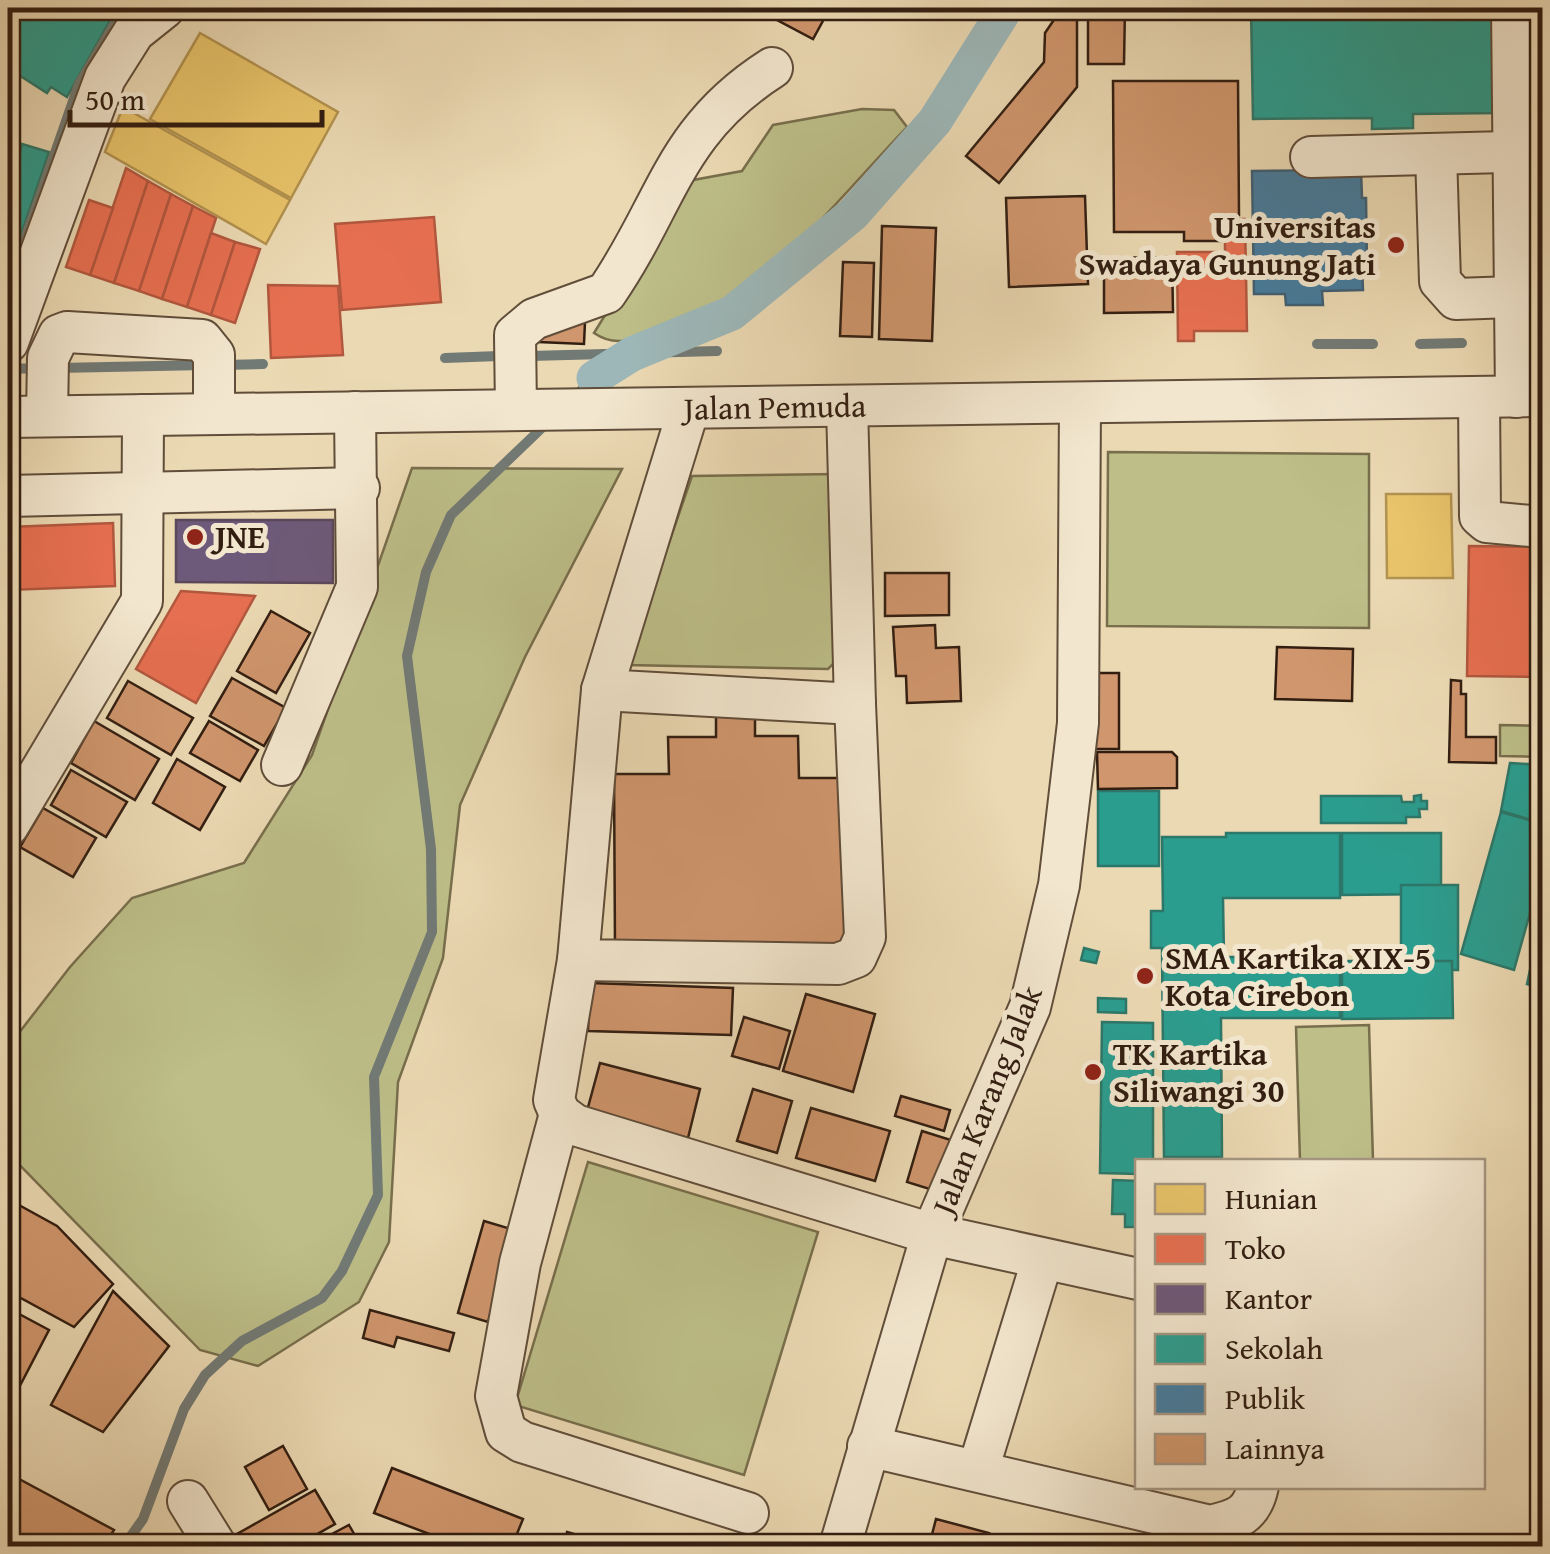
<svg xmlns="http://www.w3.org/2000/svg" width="1550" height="1554" font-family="'Gentium Book Plus',serif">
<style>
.green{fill:#bdbe88;stroke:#786e4c;stroke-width:2.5}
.homes{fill:#e9c46a;stroke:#b2924f;stroke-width:2.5}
.shops{fill:#e76f51;stroke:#b1573e;stroke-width:2.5}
.offices{fill:#6d597a;stroke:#5b475a;stroke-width:2.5}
.schools{fill:#2a9d8f;stroke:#2c7769;stroke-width:2.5}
.public{fill:#457b9d;stroke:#3f5f73;stroke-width:2.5}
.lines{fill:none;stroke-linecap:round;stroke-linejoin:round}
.stream{stroke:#727a75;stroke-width:10}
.canal{stroke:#9db7b8;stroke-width:35}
.building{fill:#d0966d;stroke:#321e11;stroke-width:2.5}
.minor-casing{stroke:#604d3a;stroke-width:44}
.minor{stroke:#f2e6ce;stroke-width:40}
.poi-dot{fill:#8f2418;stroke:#f2e6ce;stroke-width:4}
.labels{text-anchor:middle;stroke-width:10;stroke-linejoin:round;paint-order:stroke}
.poi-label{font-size:32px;font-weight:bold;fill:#321e11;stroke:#f2e6ce;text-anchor:start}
.street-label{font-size:32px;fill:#321e11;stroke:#f2e6ce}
</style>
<rect width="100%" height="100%" fill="#ebd9b3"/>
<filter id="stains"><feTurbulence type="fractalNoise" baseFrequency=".002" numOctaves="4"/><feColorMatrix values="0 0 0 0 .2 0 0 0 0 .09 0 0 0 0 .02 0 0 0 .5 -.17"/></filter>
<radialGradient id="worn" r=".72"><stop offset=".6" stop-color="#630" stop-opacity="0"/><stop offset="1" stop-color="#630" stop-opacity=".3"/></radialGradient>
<!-- green -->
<g class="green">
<path d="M862,109L894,110L907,127C851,185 797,255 729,300C713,310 690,313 671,321C644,333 622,352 594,333L688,181L742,171L773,125Z"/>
<path d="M1108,452L1369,454V628L1107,626Z"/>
<path d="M412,468L622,469L525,657L460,805L443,958L398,1082L389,1242L359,1302L258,1366L200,1350L8,1153V1047L70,967L132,898L244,863L312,755Z"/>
<path d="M836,474L840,657L828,669L627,665L692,476Z"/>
<path d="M1500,725L1542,726V757L1500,756Z"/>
<path d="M1369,1025L1373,1161H1300L1296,1027Z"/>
<path d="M588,1162L818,1232L744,1475L515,1405Z"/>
</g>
<!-- homes -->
<g class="homes">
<path d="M200,33L338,112L291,198L150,119Z"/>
<path d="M123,107L290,200L266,244L105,152Z"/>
<path d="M1386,494H1451L1453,578H1387Z"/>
</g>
<!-- shops -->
<g class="shops">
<path d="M126,168L148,181L114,283L90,275Z"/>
<path d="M148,181L171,194L139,291L114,283Z"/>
<path d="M171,194L193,206L162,299L139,291Z"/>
<path d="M89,200L113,208L90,275L66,267Z"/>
<path d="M193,206L216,218L187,307L162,299Z"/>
<path d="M434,217L441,302L342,310L335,224Z"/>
<path d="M1225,219H1245L1247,331H1194V341H1178L1177,252H1225Z"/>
<path d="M211,233L235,242L211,315L187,307Z"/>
<path d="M235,242L260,249L235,323L211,315Z"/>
<path d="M268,285L338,286L343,355L271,358Z"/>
<path d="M113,523L115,586L8,590V527Z"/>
<path d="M1469,546L1542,547V677L1467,676Z"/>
<path d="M181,591L255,596L196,703L136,669Z"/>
</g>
<!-- offices -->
<path class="offices" d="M176,520H333V583L176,582Z"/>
<!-- schools -->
<g class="schools">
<path d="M14,8H117L67,97L51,87L47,93L8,68V18Z"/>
<path d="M1251,8H1499L1500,113L1413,114V128L1372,129V118L1253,119Z"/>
<rect x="1520" y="65" width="22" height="61"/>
<path d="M22,144L49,152L19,241L8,238V204Z"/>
<path d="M1510,763L1542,765V823L1501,811Z"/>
<rect x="1098" y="791" width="61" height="75"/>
<path d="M1421,795V801H1427V809H1419L1420,817H1406V823H1321V796H1401L1402,802H1414V796Z"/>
<path d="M1501,812L1542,824V870L1514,970L1461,954Z"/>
<path d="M1226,833H1340V898H1223L1224,957H1340V1018H1221L1222,1157H1164L1162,948H1151V911H1163L1162,837H1226Z"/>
<path d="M1342,833H1441V894L1342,895Z"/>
<rect x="1401" y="885" width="57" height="85"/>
<path d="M1542,913V988L1527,984Z"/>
<path d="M1084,948L1099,952L1096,963L1081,960Z"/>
<path d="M1342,961H1452L1453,1018L1342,1019Z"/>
<path d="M1098,998L1126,999V1013L1098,1012Z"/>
<path d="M1102,1022L1153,1023V1162H1138V1174L1100,1173Z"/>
<path d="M1113,1180L1138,1181V1227H1125V1214H1112Z"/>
</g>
<!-- public -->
<path class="public" d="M1361,170L1362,198H1366L1367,267L1362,266L1363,290L1322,291L1323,305H1286L1285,294H1254L1252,171Z"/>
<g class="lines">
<!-- stream -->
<g class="stream">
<path d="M23,245L79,84L124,8"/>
<path d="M1523,342H1542"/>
<path d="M1317,344H1373"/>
<path d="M1420,344L1462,343"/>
<path d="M530,356L717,351"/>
<path d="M445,358L499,356"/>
<path d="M223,365L263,364"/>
<path d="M58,368L206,365"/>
<path d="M8,369L41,368"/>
<path d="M574,397L594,378"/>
<path d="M124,1546L143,1519L184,1409L205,1375L242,1341L322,1298L342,1271L378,1195L374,1077L432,932L431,849L407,656L426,572L451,515L548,422"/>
</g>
<!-- canal -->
<path class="canal" d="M594,378L632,354L732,313L853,214L935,121L1006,8"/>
</g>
<!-- building -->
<g class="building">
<path d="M754,8H830L813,39Z"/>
<path d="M1062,8H1077V87L999,183L966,156L1044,62L1045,33Z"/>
<path d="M1088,8H1125L1124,64H1088Z"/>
<path d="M1113,81H1238L1239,215L1223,216V241H1184V232H1114Z"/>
<path d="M1085,196L1088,284L1009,287L1006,198Z"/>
<path d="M882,226L936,228L932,341L879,339Z"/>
<path d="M1172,257L1173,312L1104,313V258Z"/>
<path d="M843,262L874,263L872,337L840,336Z"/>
<path d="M540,320L585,322L584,344L539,342Z"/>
<path d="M885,573H949V615L885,616Z"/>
<path d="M271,611L310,633L276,693L237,671Z"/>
<path d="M935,625L936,648L959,647L961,701L907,703L906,676H896L893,627Z"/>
<path d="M1277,647L1353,649L1352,701L1275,699Z"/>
<rect x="1092" y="673" width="27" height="76"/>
<path d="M232,678L286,708L264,746L210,716Z"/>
<path d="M1451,680L1461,681V694H1466V737H1496V763L1449,762Z"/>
<path d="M128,681L193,718L171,755L107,718Z"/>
<path d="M716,706H755V736H798L799,778H846V946H615L614,774H669L668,737H716Z"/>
<path d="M94,721L159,759L135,800L71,763Z"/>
<path d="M209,721L258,750L240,781L190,753Z"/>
<path d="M1097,752H1172L1177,757V788L1098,789Z"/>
<path d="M177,759L225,787L200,830L153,803Z"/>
<path d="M71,770L127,802L106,837L51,805Z"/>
<path d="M43,808L96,838L73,877L20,847Z"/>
<path d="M590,983L733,988L731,1035L588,1031Z"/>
<path d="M806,994L875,1014L853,1092L783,1071Z"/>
<path d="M744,1017L790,1031L779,1069L732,1056Z"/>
<path d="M600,1063L700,1089L688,1138L587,1111Z"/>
<path d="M753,1089L792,1101L777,1153L737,1141Z"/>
<path d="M901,1096L950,1110L944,1131L895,1116Z"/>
<path d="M811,1108L890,1131L875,1181L796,1158Z"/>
<path d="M922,1131L954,1141L939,1192L907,1182Z"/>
<path d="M8,1199L57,1226L113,1284L74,1327L8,1291Z"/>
<path d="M484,1221L514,1230L488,1322L458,1313Z"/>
<path d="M113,1291L169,1346L103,1432L51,1405Z"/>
<path d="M8,1308L49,1330L13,1399L8,1396Z"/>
<path d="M370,1310L454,1333L449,1351L397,1337L394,1347L363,1338Z"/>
<path d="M283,1446L307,1489L269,1510L245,1467Z"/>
<path d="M392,1468L523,1519L512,1546H461L374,1513Z"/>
<path d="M8,1473L114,1530L104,1546H8Z"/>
<path d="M315,1490L335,1524L296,1546H245L237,1534Z"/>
<path d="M936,1519L989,1533L987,1538L1005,1543L1004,1546H929Z"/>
<path d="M349,1525L361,1546H309Z"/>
<path d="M567,1532L612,1545V1546H564Z"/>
</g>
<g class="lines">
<defs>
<g id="minor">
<path d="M1512,8L1516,397"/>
<path d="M1436,154L1440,281L1456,299L1542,296"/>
<path d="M1311,157L1542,151"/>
<path d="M8,342L105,78L134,32L164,8"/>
<path d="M1479,397L1480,516L1487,522L1542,527"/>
<path d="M689,408L602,690L855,704L847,406"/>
<path d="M516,410L515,335L534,319L606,293C667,205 673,131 772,68"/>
<path d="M47,416L48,358L59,335L67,332L202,340L214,355V414"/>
<path d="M8,417L1542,396"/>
<path d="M8,496L359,488"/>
<path d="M602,690L578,960L838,964L856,957L865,937L855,704"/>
<path d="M282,765L357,587L355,412"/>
<path d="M8,826L142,601L143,415"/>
<path d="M578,960L554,1100L560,1114L575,1125L932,1234L1138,1279"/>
<path d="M560,1114L520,1263L496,1396L506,1432L522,1442L748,1513"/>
<path d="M868,1446L1210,1526C1237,1520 1252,1515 1258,1486"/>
<path d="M978,1470L1042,1261"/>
<path d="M188,1501L216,1546"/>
<path d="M840,1546L932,1234L1030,1007L1059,885L1078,723L1080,403"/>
</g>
</defs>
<!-- minor casing -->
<use href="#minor" class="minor-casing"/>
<!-- minor -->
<use href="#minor" class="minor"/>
</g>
<!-- markers -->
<g class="poi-dot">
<circle cx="1396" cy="245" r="10"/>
<circle cx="195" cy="537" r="10"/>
<circle cx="1145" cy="976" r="10"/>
<circle cx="1093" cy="1072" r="10"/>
</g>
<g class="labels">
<!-- poi labels -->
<g class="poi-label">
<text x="1376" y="238" text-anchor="end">Universitas<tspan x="1376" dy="37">Swadaya Gunung Jati</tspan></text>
<text x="215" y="548">JNE</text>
<text x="1165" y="969">SMA Kartika XIX-5<tspan x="1165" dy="37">Kota Cirebon</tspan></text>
<text x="1113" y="1065">TK Kartika<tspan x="1113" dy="37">Siliwangi 30</tspan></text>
</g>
<!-- street labels -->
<g class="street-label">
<text transform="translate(775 407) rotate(-1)" y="11">Jalan Pemuda</text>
<text transform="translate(987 1100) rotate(-68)" y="11">Jalan Karang Jalak</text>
</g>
</g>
<!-- margin -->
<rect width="1550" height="1554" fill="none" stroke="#ebd9b3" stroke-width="40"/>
<rect x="10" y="10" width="1530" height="1534" fill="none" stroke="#321e11" stroke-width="5"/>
<rect x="20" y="20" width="1510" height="1514" fill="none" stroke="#321e11" stroke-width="2.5"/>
<!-- legend -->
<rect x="1135" y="1159" width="350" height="330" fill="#f2e6ce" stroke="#a59682" stroke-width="2.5"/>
<rect x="1155" y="1184" width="50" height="30" fill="#e9c46a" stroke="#a59682" stroke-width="2.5"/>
<text x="1225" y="1209" font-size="30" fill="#321e11">Hunian</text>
<rect x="1155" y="1234" width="50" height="30" fill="#e76f51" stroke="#a59682" stroke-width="2.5"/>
<text x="1225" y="1259" font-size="30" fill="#321e11">Toko</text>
<rect x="1155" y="1284" width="50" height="30" fill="#6d597a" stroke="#a59682" stroke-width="2.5"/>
<text x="1225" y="1309" font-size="30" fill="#321e11">Kantor</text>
<rect x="1155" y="1334" width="50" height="30" fill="#2a9d8f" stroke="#a59682" stroke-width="2.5"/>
<text x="1225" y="1359" font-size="30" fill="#321e11">Sekolah</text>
<rect x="1155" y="1384" width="50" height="30" fill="#457b9d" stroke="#a59682" stroke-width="2.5"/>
<text x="1225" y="1409" font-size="30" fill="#321e11">Publik</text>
<rect x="1155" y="1434" width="50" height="30" fill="#d0966d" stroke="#a59682" stroke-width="2.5"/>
<text x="1225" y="1459" font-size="30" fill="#321e11">Lainnya</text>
<!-- scale -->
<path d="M70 110v15h252v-15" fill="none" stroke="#321e11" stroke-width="5"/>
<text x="85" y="110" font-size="30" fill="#321e11" stroke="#f2e6ce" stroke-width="8" paint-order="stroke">50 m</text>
<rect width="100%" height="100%" filter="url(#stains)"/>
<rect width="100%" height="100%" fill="url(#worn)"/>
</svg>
